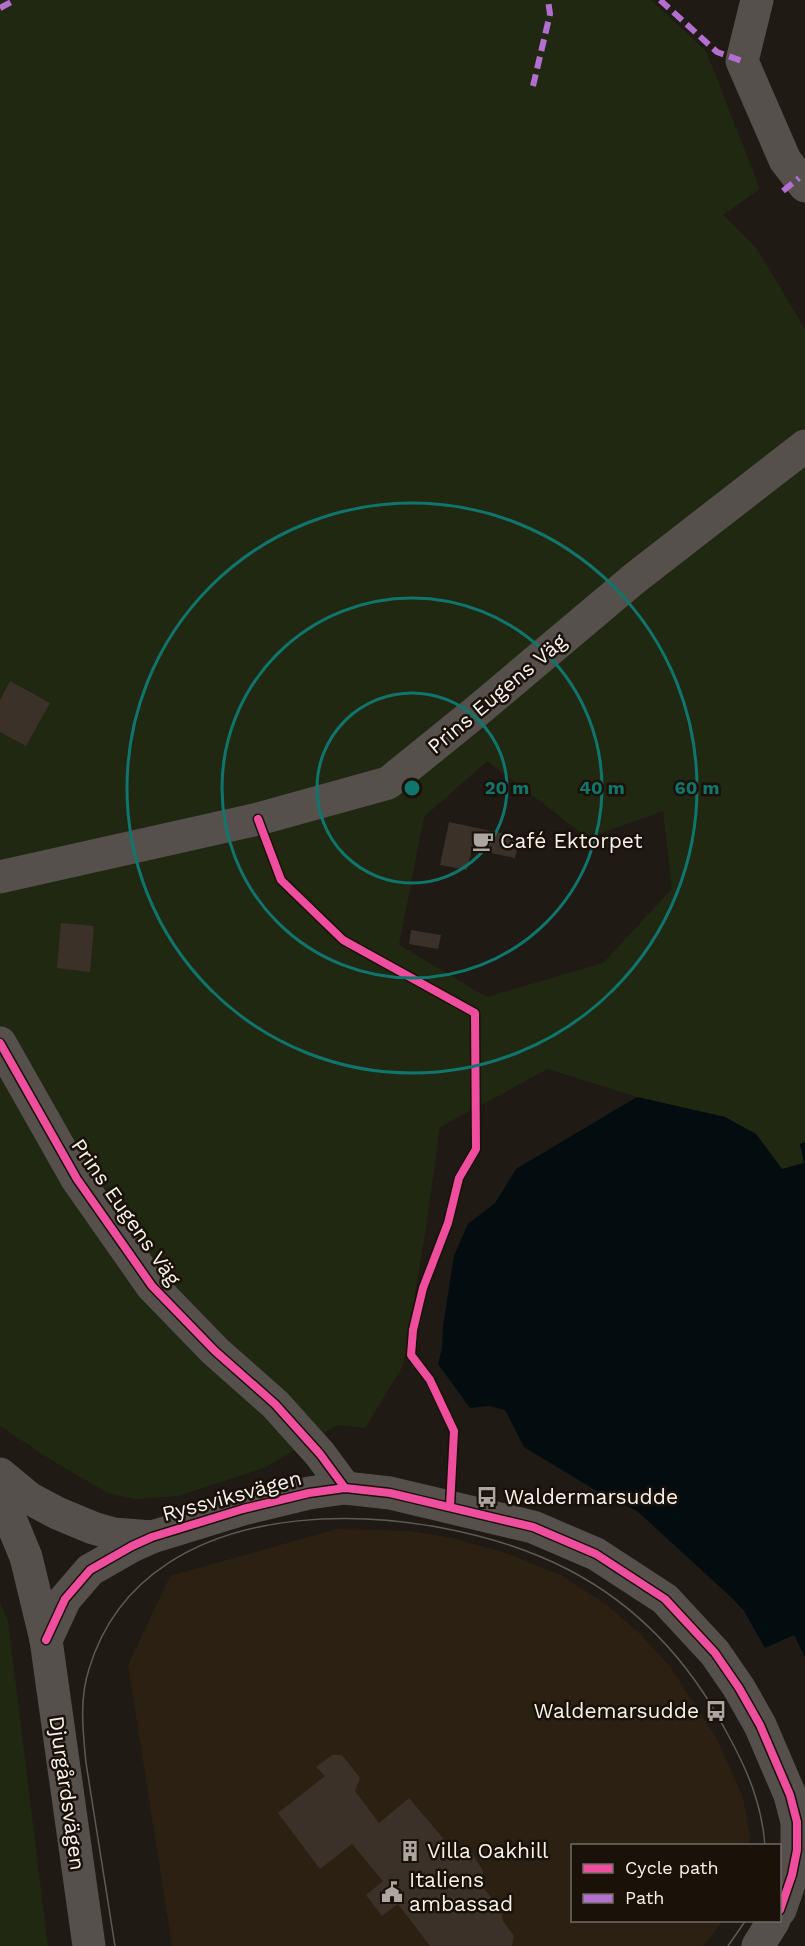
<svg xmlns="http://www.w3.org/2000/svg" width="805" height="1946" font-family="'Work Sans',sans-serif">
<style>
.built{fill:#2c2012}
.green{fill:#212812;fill-rule:evenodd}
.water{fill:#030d10}
.building{fill:#3b3129}
.lines{fill:none;stroke-linecap:round;stroke-linejoin:round}
.minor{stroke:#55504c;stroke-width:33}
.tram{stroke:#5d5a55;stroke-width:1.5}
.quiet{stroke:#b36fd0;stroke-width:6;stroke-dasharray:12 6;stroke-linecap:butt}
.cycleway-casing{stroke:#1a1108;stroke-width:11}
.cycleway{stroke:#ef4d9e;stroke-width:8}
.ring{fill:none;stroke:#0f766e;stroke-width:3}
.labels{text-anchor:middle;stroke-width:5;stroke-linejoin:round;paint-order:stroke}
.street-label{font-size:21px;fill:#f8f2eb;stroke:#1a1108}
.poi-label{font-size:21px;fill:#f8f2eb;stroke:#1a1108;text-anchor:start}
.centre{fill:#0f766e;stroke:#1a1108;stroke-width:3}
.ring-label{font-size:18px;text-anchor:middle;font-weight:bold;fill:#0f766e;stroke:#1a1108;stroke-width:5;stroke-linejoin:round;paint-order:stroke}
</style>
<rect width="100%" height="100%" fill="#1f1a14"/>
<!-- built -->
<path class="built" d="M337,1529L410,1531L453,1538L506,1553L561,1575L607,1605L638,1632L669,1665L716,1737L743,1797L750,1837L749,1846H572V1920L723,1921L703,1946H172L128,1665L170,1576Z"/>
<!-- green -->
<g class="green">
<path d="M0,0H651L706,51L760,189L723,215L757,249L805,329V1142L800,1144L804,1163L782,1169L756,1134L725,1117L637,1097L548,1069L440,1127L425,1234L403,1366L365,1428L338,1425L264,1468L178,1496L135,1499L108,1493L56,1463L0,1426V732L26,746L49,703L10,681L0,700ZM487,761L588,838L663,811L672,889L603,963L487,997L399,945L424,817Z"/>
<path d="M0,1602L8,1621L48,1946H0Z"/>
</g>
<!-- water -->
<path class="water" d="M637,1097L725,1117L756,1134L782,1169L804,1163L800,1144L805,1142V1657L794,1635L765,1648L744,1611L732,1598L637,1511L600,1493L524,1447L505,1410L489,1406L470,1408L438,1364L442,1349L443,1326L454,1256L468,1224L495,1203L516,1169Z"/>
<!-- building -->
<g class="building">
<path d="M10,681L50,703L26,746L0,732V700Z"/>
<path d="M449,822L520,837L515,858L472,849L467,870L440,865Z"/>
<path d="M61,923L94,926L90,972L57,968Z"/>
<path d="M411,930L441,935L438,949L409,944Z"/>
<path d="M332,1755H342L360,1778L355,1791L379,1823L409,1798L453,1850L472,1853L483,1871L481,1884L501,1911L503,1921L514,1936L512,1946H430L398,1904L382,1916L366,1895L383,1881L352,1844L320,1869L278,1813L325,1776L316,1767Z"/>
</g>
<g class="lines">
<!-- minor -->
<g class="minor">
<path d="M757,0L742,61L785,160L805,186"/>
<path d="M0,877L258,819L388,783L477,711L635,578L805,446"/>
<path d="M0,1043L77,1179L152,1286L215,1351L275,1404L320,1454L345,1488"/>
<path d="M0,1474L29,1498L57,1513L93,1528L114,1534L152,1537"/>
<path d="M0,1494L26,1557L46,1640L89,1946"/>
<path d="M46,1640L65,1599L90,1570L132,1546L152,1537L243,1509L309,1493L345,1488L390,1493L533,1527L596,1554L665,1599L715,1653L739,1688L760,1725L790,1795L797,1822V1850L792,1875L780,1910"/>
<path d="M758,1946L774,1920"/>
</g>
<!-- tram -->
<g class="tram">
<path d="M115,1946L86,1763C83,1732 79,1700 89,1669C146,1479 428,1497 569,1570C640,1607 690,1662 727,1733C747,1769 762,1804 765,1846"/>
<path d="M728,1946L746,1920"/>
</g>
<!-- quiet -->
<g class="quiet">
<path d="M660,0L717,52L742,61"/>
<path d="M0,8L15,0"/>
<path d="M533,86L550,14L548,0"/>
<path d="M783,191L799,178"/>
</g>
<defs>
<g id="cycleway">
<path d="M258,819L281,880L343,940L475,1013L476,1149L459,1178L448,1223L423,1288L413,1330L411,1355L430,1380L454,1431L450,1506"/>
<path d="M0,1043L77,1179L152,1286L215,1351L275,1404L320,1454L345,1488"/>
<path d="M46,1640L65,1599L90,1570L132,1546L152,1537L243,1509L309,1493L345,1488L390,1493L533,1527L596,1554L665,1599L715,1653L739,1688L760,1725L790,1795L797,1822V1850L792,1875L780,1910"/>
</g>
</defs>
<!-- cycleway casing -->
<use href="#cycleway" class="cycleway-casing"/>
<!-- cycleway -->
<use href="#cycleway" class="cycleway"/>
</g>
<!-- distance rings -->
<g class="ring">
<circle cx="412" cy="788" r="95"/>
<circle cx="412" cy="788" r="190"/>
<circle cx="412" cy="788" r="285"/>
</g>
<!-- icons -->
<defs>
<symbol id="cafe-bare" viewBox="-9 -9 18 18"><path d="M-5.5-4.5H6V0H3Q3 3.5 0 3.5H-2.5Q-5.5 3.5-5.5 0ZM3-3.2v2h1.7v-2ZM-6 4.5H4V6H-6Z" fill="#aca6a0" stroke="#1a1108" stroke-width="2.5" paint-order="stroke"/></symbol>
<symbol id="bus-bare" viewBox="-9 -9 18 18"><path d="M-5-6H5V4H4V6H2V4H-2V6H-4V4H-5ZM-3.5-4V0h7V-4ZM-3.5 1.2v1.5H-2V1.2ZM2 1.2v1.5H3.5V1.2Z" fill="#aca6a0" stroke="#1a1108" stroke-width="2.5" paint-order="stroke"/></symbol>
<symbol id="building-bare" viewBox="-9 -9 18 18"><path d="M-4-6H4V6H1V3H-1V6H-4ZM-2.5-4.3h1.7v1.8h-1.7ZM.8-4.3h1.7v1.8H.8ZM-2.5-1h1.7V.8h-1.7ZM.8-1h1.7V.8H.8Z" fill="#aca6a0" stroke="#1a1108" stroke-width="2.5" paint-order="stroke"/></symbol>
<symbol id="civic-bare" viewBox="-9 -9 18 18"><path d="M-.6-6.5H3V-4.5H.6V-3L4-1V1h2V6H-6V1h2V-1L-.6-3ZM-1.2 2.5V6h2.4V2.5Z" fill="#aca6a0" stroke="#1a1108" stroke-width="2.5" paint-order="stroke"/></symbol>
</defs>
<g fill-rule="evenodd">
<use href="#cafe-bare" x="468" y="826" width="30" height="30"/>
<use href="#bus-bare" x="472" y="1482" width="30" height="30"/>
<use href="#bus-bare" x="701" y="1696" width="30" height="30"/>
<use href="#building-bare" x="395" y="1836" width="30" height="30"/>
<use href="#civic-bare" x="377" y="1877" width="30" height="30"/>
</g>
<g class="labels">
<!-- street labels -->
<g class="street-label">
<text transform="translate(497 694) rotate(-40)" y="7">Prins Eugens Väg</text>
<text transform="translate(126 1212) rotate(55)" y="7">Prins Eugens Väg</text>
<text transform="translate(232 1496) rotate(-15)" y="7">Ryssviksvägen</text>
<text transform="translate(67 1793) rotate(82)" y="7">Djurgårdsvägen</text>
</g>
<!-- poi labels -->
<g class="poi-label">
<text x="500" y="848">Café Ektorpet</text>
<text x="504" y="1504">Waldermarsudde</text>
<text x="699" y="1718" text-anchor="end">Waldemarsudde</text>
<text x="427" y="1858">Villa Oakhill</text>
<text x="409" y="1887">Italiens<tspan x="409" dy="24">ambassad</tspan></text>
</g>
</g>
<circle cx="412" cy="788" r="9" class="centre"/>
<g class="ring-label">
<text x="507" y="794">20 m</text>
<text x="602" y="794">40 m</text>
<text x="697" y="794">60 m</text>
</g>
<!-- legend -->
<rect x="571" y="1844" width="210" height="78" fill="#1a1108" stroke="#736b63" stroke-width="1.5"/>
<rect x="583" y="1864" width="30" height="9" fill="#ef4d9e" stroke="#736b63" stroke-width="1.5"/>
<text x="625" y="1874" font-size="18" fill="#f8f2eb">Cycle path</text>
<rect x="583" y="1894" width="30" height="9" fill="#b36fd0" stroke="#736b63" stroke-width="1.5"/>
<text x="625" y="1904" font-size="18" fill="#f8f2eb">Path</text>
</svg>
